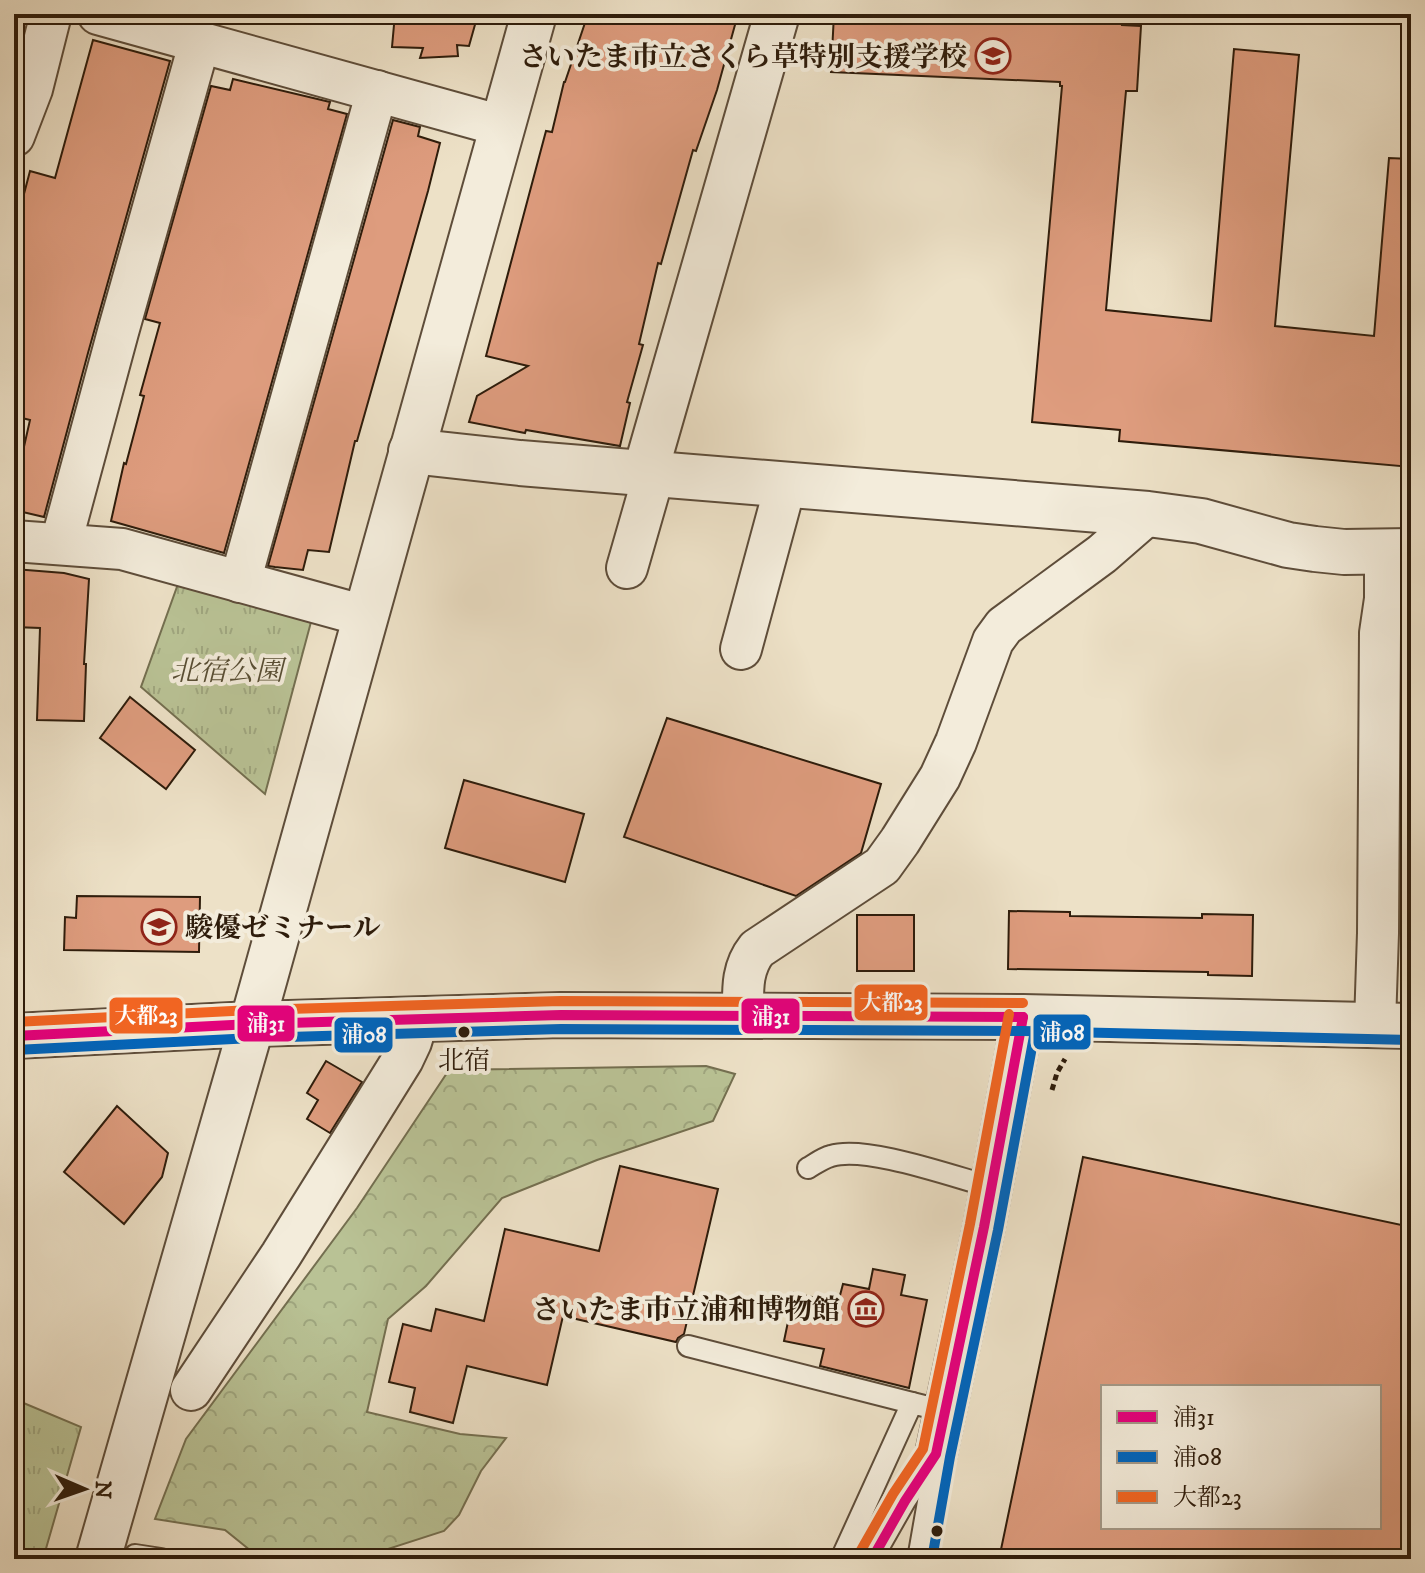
<svg xmlns="http://www.w3.org/2000/svg" width="1425" height="1573" font-family="'IM FELL DW Pica','Noto Serif JP',serif">
<style>
.grass{fill:url(#grass-tufts);stroke:#746f50;stroke-width:2}
.forest{fill:url(#forest-crowns);stroke:#746f50;stroke-width:2}
.building{fill:#de9c7e;stroke:#2e1c0b;stroke-width:2;fill-rule:evenodd}
.lines{fill:none;stroke-linecap:round;stroke-linejoin:round}
.service-casing{stroke:#5e4d3a;stroke-width:24}
.minor-casing{stroke:#5e4d3a;stroke-width:44}
.tertiary-casing{stroke:#5e4d3a;stroke-width:48}
.path{stroke:#2e1c0b;stroke-width:5;stroke-dasharray:6 4;stroke-linecap:butt}
.service{stroke:#f3ecdb;stroke-width:20}
.minor{stroke:#f3ecdb;stroke-width:40}
.tertiary{stroke:#f3ecdb;stroke-width:44}
.bus-1-casing{stroke:#f3ecdb;stroke-width:16}
.bus-2-casing{stroke:#f3ecdb;stroke-width:16}
.bus-3-casing{stroke:#f3ecdb;stroke-width:16}
.bus-1{stroke:#e5007d;stroke-width:10}
.bus-2{stroke:#0065bd;stroke-width:10}
.bus-3{stroke:#f26522;stroke-width:10}
.bus-dot{fill:#2e1c0b;stroke:#f3ecdb;stroke-width:3}
.labels{text-anchor:middle;stroke-width:8;stroke-linejoin:round;paint-order:stroke}
.bus-label{font-size:26px;fill:#2e1c0b;stroke:#f3ecdb}
.poi-label{font-size:28px;font-weight:bold;fill:#2e1c0b;stroke:#f3ecdb;text-anchor:end}
.park-label{font-size:28px;font-style:italic;fill:#584e34;stroke:#f3ecdb}
.line-badge{stroke:#f3ecdb;stroke-width:3}
.badge-label{font-size:22px;text-anchor:middle;font-weight:bold;fill:#fff}
</style>
<defs>
<pattern id="grass-tufts" width="24" height="20" patternUnits="userSpaceOnUse" patternTransform="scale(2)"><rect width="24" height="20" fill="#b9c295"/><path d="M3 7l-1-3M5 7V3M7 7l1-3M15 17l-1-3M17 17v-4M19 17l1-3" fill="none" stroke="#9fa67f"/></pattern>
<pattern id="forest-crowns" width="20" height="18" patternUnits="userSpaceOnUse" patternTransform="scale(2)"><rect width="20" height="18" fill="#b9c295"/><path d="M2 6a3 3 0 1 1 6 0M12 15a3 3 0 1 1 6 0" fill="none" stroke="#9fa67f"/></pattern>
</defs>
<rect width="100%" height="100%" fill="#ede1c7"/>
<filter id="stains"><feTurbulence type="fractalNoise" baseFrequency=".0025" numOctaves="4"/><feColorMatrix values="0 0 0 0 .2 0 0 0 0 .09 0 0 0 0 .02 0 0 0 .5 -.17"/></filter>
<radialGradient id="worn" r=".72"><stop offset=".6" stop-color="#630" stop-opacity="0"/><stop offset="1" stop-color="#630" stop-opacity=".3"/></radialGradient>
<!-- grass -->
<g class="grass">
<path d="M178,584L311,622L265,794L141,687Z"/>
<path d="M14,1399L81,1427L43,1559H14Z"/>
</g>
<!-- forest -->
<path class="forest" d="M706,1066L735,1074L713,1121L597,1160L502,1198L426,1286L388,1319L367,1412L460,1434L506,1438L481,1471L459,1515L444,1531L366,1556L364,1559H261L225,1530L155,1519L186,1439L357,1208L449,1070Z"/>
<!-- building -->
<g class="building">
<path d="M395,14H478L469,46L457,45L458,56L420,58L423,48L392,47Z"/>
<path d="M588,14H738L717,90L696,151L693,150L661,264L658,263L639,344L643,345L627,402L630,403L620,446L526,430L525,433L469,422L477,396L528,366L486,356L546,131L552,132L564,82H565Z"/>
<path d="M834,14H1123L1122,25L1141,26L1137,91H1126L1106,310L1211,321L1234,49L1299,55L1275,326L1374,336L1389,158L1411,159V467L1119,441L1120,430L1032,422L1062,86H1060V82L831,72Z"/>
<path d="M93,40L170,61L88,353L44,517L14,510V491L30,420L14,416V232L30,171L55,178Z"/>
<path d="M233,79L330,102L328,109L347,114L224,553L111,521L124,463L126,464L144,396L140,395L160,323L145,319L211,86L230,90Z"/>
<path d="M393,120L420,127L418,136L440,143L428,191L357,441H355L329,552L308,550L303,570L275,567L268,566Z"/>
<path d="M14,569L64,573L89,579L84,664H86L84,721L37,720L40,628L14,627Z"/>
<path d="M130,697L195,750L166,789L100,738Z"/>
<path d="M667,718L881,784L861,853L796,896L624,837Z"/>
<path d="M464,780L584,814L565,882L445,848Z"/>
<path d="M77,896L200,897L199,952L64,950L65,917L76,918Z"/>
<path d="M1009,911L1070,912V916L1202,918V914L1253,915L1252,976L1208,975V972L1008,969Z"/>
<rect x="857" y="915" width="57" height="56"/>
<path d="M326,1061L362,1082L330,1133L307,1119L318,1100L307,1093Z"/>
<path d="M117,1106L168,1153L162,1177L124,1224L64,1172Z"/>
<path d="M1083,1157L1411,1227V1559H999ZM1103,1387H1379V1527H1103Z"/>
<path d="M620,1166L718,1189L684,1334L678,1338L676,1342L563,1316L547,1385L467,1366L453,1423L410,1412L415,1388L389,1382L403,1324L431,1331L436,1309L484,1321L505,1229L599,1251Z"/>
<path d="M873,1269L905,1275L901,1295L927,1300L909,1388L820,1366L824,1349L784,1341L794,1293L838,1303L843,1284L869,1289Z"/>
</g>
<g class="lines">
<defs>
<g id="service">
<path d="M808,1168C815,1164 823,1158 831,1156C866,1145 954,1177 992,1187"/>
<path d="M688,1346L912,1403"/>
<path d="M135,1555L161,1559"/>
<path d="M841,1559L912,1403L924,1406"/>
<path d="M872,1559L905,1501L936,1454"/>
<path d="M918,1559L935,1462"/>
</g>
<g id="minor">
<path d="M98,14L502,126"/>
<path d="M14,136L32,89L51,14"/>
<path d="M14,541L122,549L365,616"/>
<path d="M61,543L118,332L200,41"/>
<path d="M627,568L654,474"/>
<path d="M240,582L377,91"/>
<path d="M741,649L786,483"/>
<path d="M743,1016C743,991 741,969 757,949L882,866L900,841L940,777L956,742L993,641L1004,626L1102,554L1148,514"/>
<path d="M1375,1024L1378,933L1380,633L1385,599V551"/>
<path d="M191,1390L281,1255L403,1059L411,1042L418,1019"/>
<path d="M936,1454L984,1227L1023,1017"/>
</g>
<g id="tertiary">
<path d="M411,451L520,463L1148,514L1201,521L1288,545L1315,549L1344,552L1411,551"/>
<path d="M645,473L777,14"/>
<path d="M14,1036L252,1024L561,1015L1023,1017L1411,1026"/>
<path d="M98,1559L252,1024L534,14"/>
</g>
</defs>
<!-- service casing -->
<use href="#service" class="service-casing"/>
<!-- minor casing -->
<use href="#minor" class="minor-casing"/>
<!-- tertiary casing -->
<use href="#tertiary" class="tertiary-casing"/>
<!-- path -->
<path class="path" d="M1052,1090L1057,1073L1065,1059"/>
<!-- service -->
<use href="#service" class="service"/>
<!-- minor -->
<use href="#minor" class="minor"/>
<!-- tertiary -->
<use href="#tertiary" class="tertiary"/>
<defs>
<g id="bus-1">
<path d="M14,1036L252,1024L561,1015L1023,1017"/>
<path d="M872,1559L905,1501L936,1454L984,1227L1023,1017"/>
</g>
<g id="bus-2">
<path d="M15,1050L253,1038L561,1029L1023,1031L1411,1040"/>
<path d="M932,1559L950,1457L998,1230L1037,1020"/>
</g>
<g id="bus-3">
<path d="M14,1022L252,1010L561,1001L1023,1003"/>
<path d="M860,1552L893,1494L923,1449L970,1224L1009,1014"/>
</g>
</defs>
<!-- bus-1 casing -->
<use href="#bus-1" class="bus-1-casing"/>
<!-- bus-2 casing -->
<use href="#bus-2" class="bus-2-casing"/>
<!-- bus-3 casing -->
<use href="#bus-3" class="bus-3-casing"/>
<!-- bus-1 -->
<use href="#bus-1" class="bus-1"/>
<!-- bus-2 -->
<use href="#bus-2" class="bus-2"/>
<!-- bus-3 -->
<use href="#bus-3" class="bus-3"/>
</g>
<!-- icons -->
<defs>
<symbol id="school-ring" viewBox="-11 -11 22 22"><circle r="9.5" fill="#f3ecdb" stroke="#8f2418" stroke-width="1.5"/><path d="M0-5L7-2L0 1L-7-2ZM-4 1L0 2.5L4 1V4Q0 6-4 4Z" fill="#8f2418"/></symbol>
<symbol id="museum-ring" viewBox="-11 -11 22 22"><circle r="9.5" fill="#f3ecdb" stroke="#8f2418" stroke-width="1.5"/><path d="M0-6L6-3V-2H-6V-3ZM-5-1h2V3h-2ZM-1-1h2V3h-2ZM3-1h2V3H3ZM-6 4H6V6H-6Z" fill="#8f2418"/></symbol>
</defs>
<g fill-rule="evenodd">
<use href="#school-ring" x="973" y="36" width="40" height="40"/>
<use href="#school-ring" x="139" y="907" width="40" height="40"/>
<use href="#museum-ring" x="846" y="1289" width="40" height="40"/>
</g>
<!-- markers -->
<g class="bus-dot">
<circle cx="464" cy="1032" r="7"/>
<circle cx="937" cy="1531" r="7"/>
</g>
<g class="labels">
<!-- bus labels -->
<g class="bus-label">
<text x="464" y="1069">北宿</text>
</g>
<!-- poi labels -->
<g class="poi-label">
<text x="967" y="66">さいたま市立さくら草特別支援学校</text>
<text x="185" y="937" text-anchor="start">駿優ゼミナール</text>
<text x="840" y="1319">さいたま市立浦和博物館</text>
</g>
<!-- park labels -->
<g class="park-label">
<text x="227" y="680">北宿公園</text>
</g>
</g>
<g class="line-badge">
<rect x="853" y="983" width="76" height="39" rx="8" fill="#f26522"/>
<rect x="108" y="996" width="76" height="39" rx="8" fill="#f26522"/>
<rect x="740" y="997" width="61" height="38" rx="8" fill="#e5007d"/>
<rect x="236" y="1004" width="60" height="39" rx="8" fill="#e5007d"/>
<rect x="1032" y="1013" width="60" height="38" rx="8" fill="#0065bd"/>
<rect x="333" y="1016" width="61" height="38" rx="8" fill="#0065bd"/>
</g>
<g class="badge-label">
<text x="891" y="1010">大都23</text>
<text x="146" y="1023">大都23</text>
<text x="771" y="1024">浦31</text>
<text x="266" y="1031">浦31</text>
<text x="1062" y="1040">浦08</text>
<text x="364" y="1042">浦08</text>
</g>
<!-- margin -->
<rect width="1425" height="1573" fill="none" stroke="#ede1c7" stroke-width="48"/>
<rect x="16" y="16" width="1393" height="1541" fill="none" stroke="#2e1c0b" stroke-width="4"/>
<rect x="24" y="24" width="1377" height="1525" fill="none" stroke="#2e1c0b" stroke-width="2"/>
<!-- legend -->
<rect x="1101" y="1385" width="280" height="144" fill="#f3ecdb" stroke="#a49988" stroke-width="2"/>
<rect x="1117" y="1411" width="40" height="12" fill="#e5007d" stroke="#a49988" stroke-width="2"/>
<text x="1173" y="1425" font-size="24" fill="#2e1c0b">浦31</text>
<rect x="1117" y="1451" width="40" height="12" fill="#0065bd" stroke="#a49988" stroke-width="2"/>
<text x="1173" y="1465" font-size="24" fill="#2e1c0b">浦08</text>
<rect x="1117" y="1491" width="40" height="12" fill="#f26522" stroke="#a49988" stroke-width="2"/>
<text x="1173" y="1505" font-size="24" fill="#2e1c0b">大都23</text>
<!-- north arrow -->
<g transform="translate(84 1489) rotate(92)" stroke="#f3ecdb" stroke-width="6" paint-order="stroke">
<path d="M0-6L14 30L0 20L-14 30Z" fill="#2e1c0b"/>
<text y="-12" font-size="22" font-weight="bold" text-anchor="middle" fill="#2e1c0b">N</text>
</g>
<rect width="100%" height="100%" filter="url(#stains)"/>
<rect width="100%" height="100%" fill="url(#worn)"/>
</svg>
